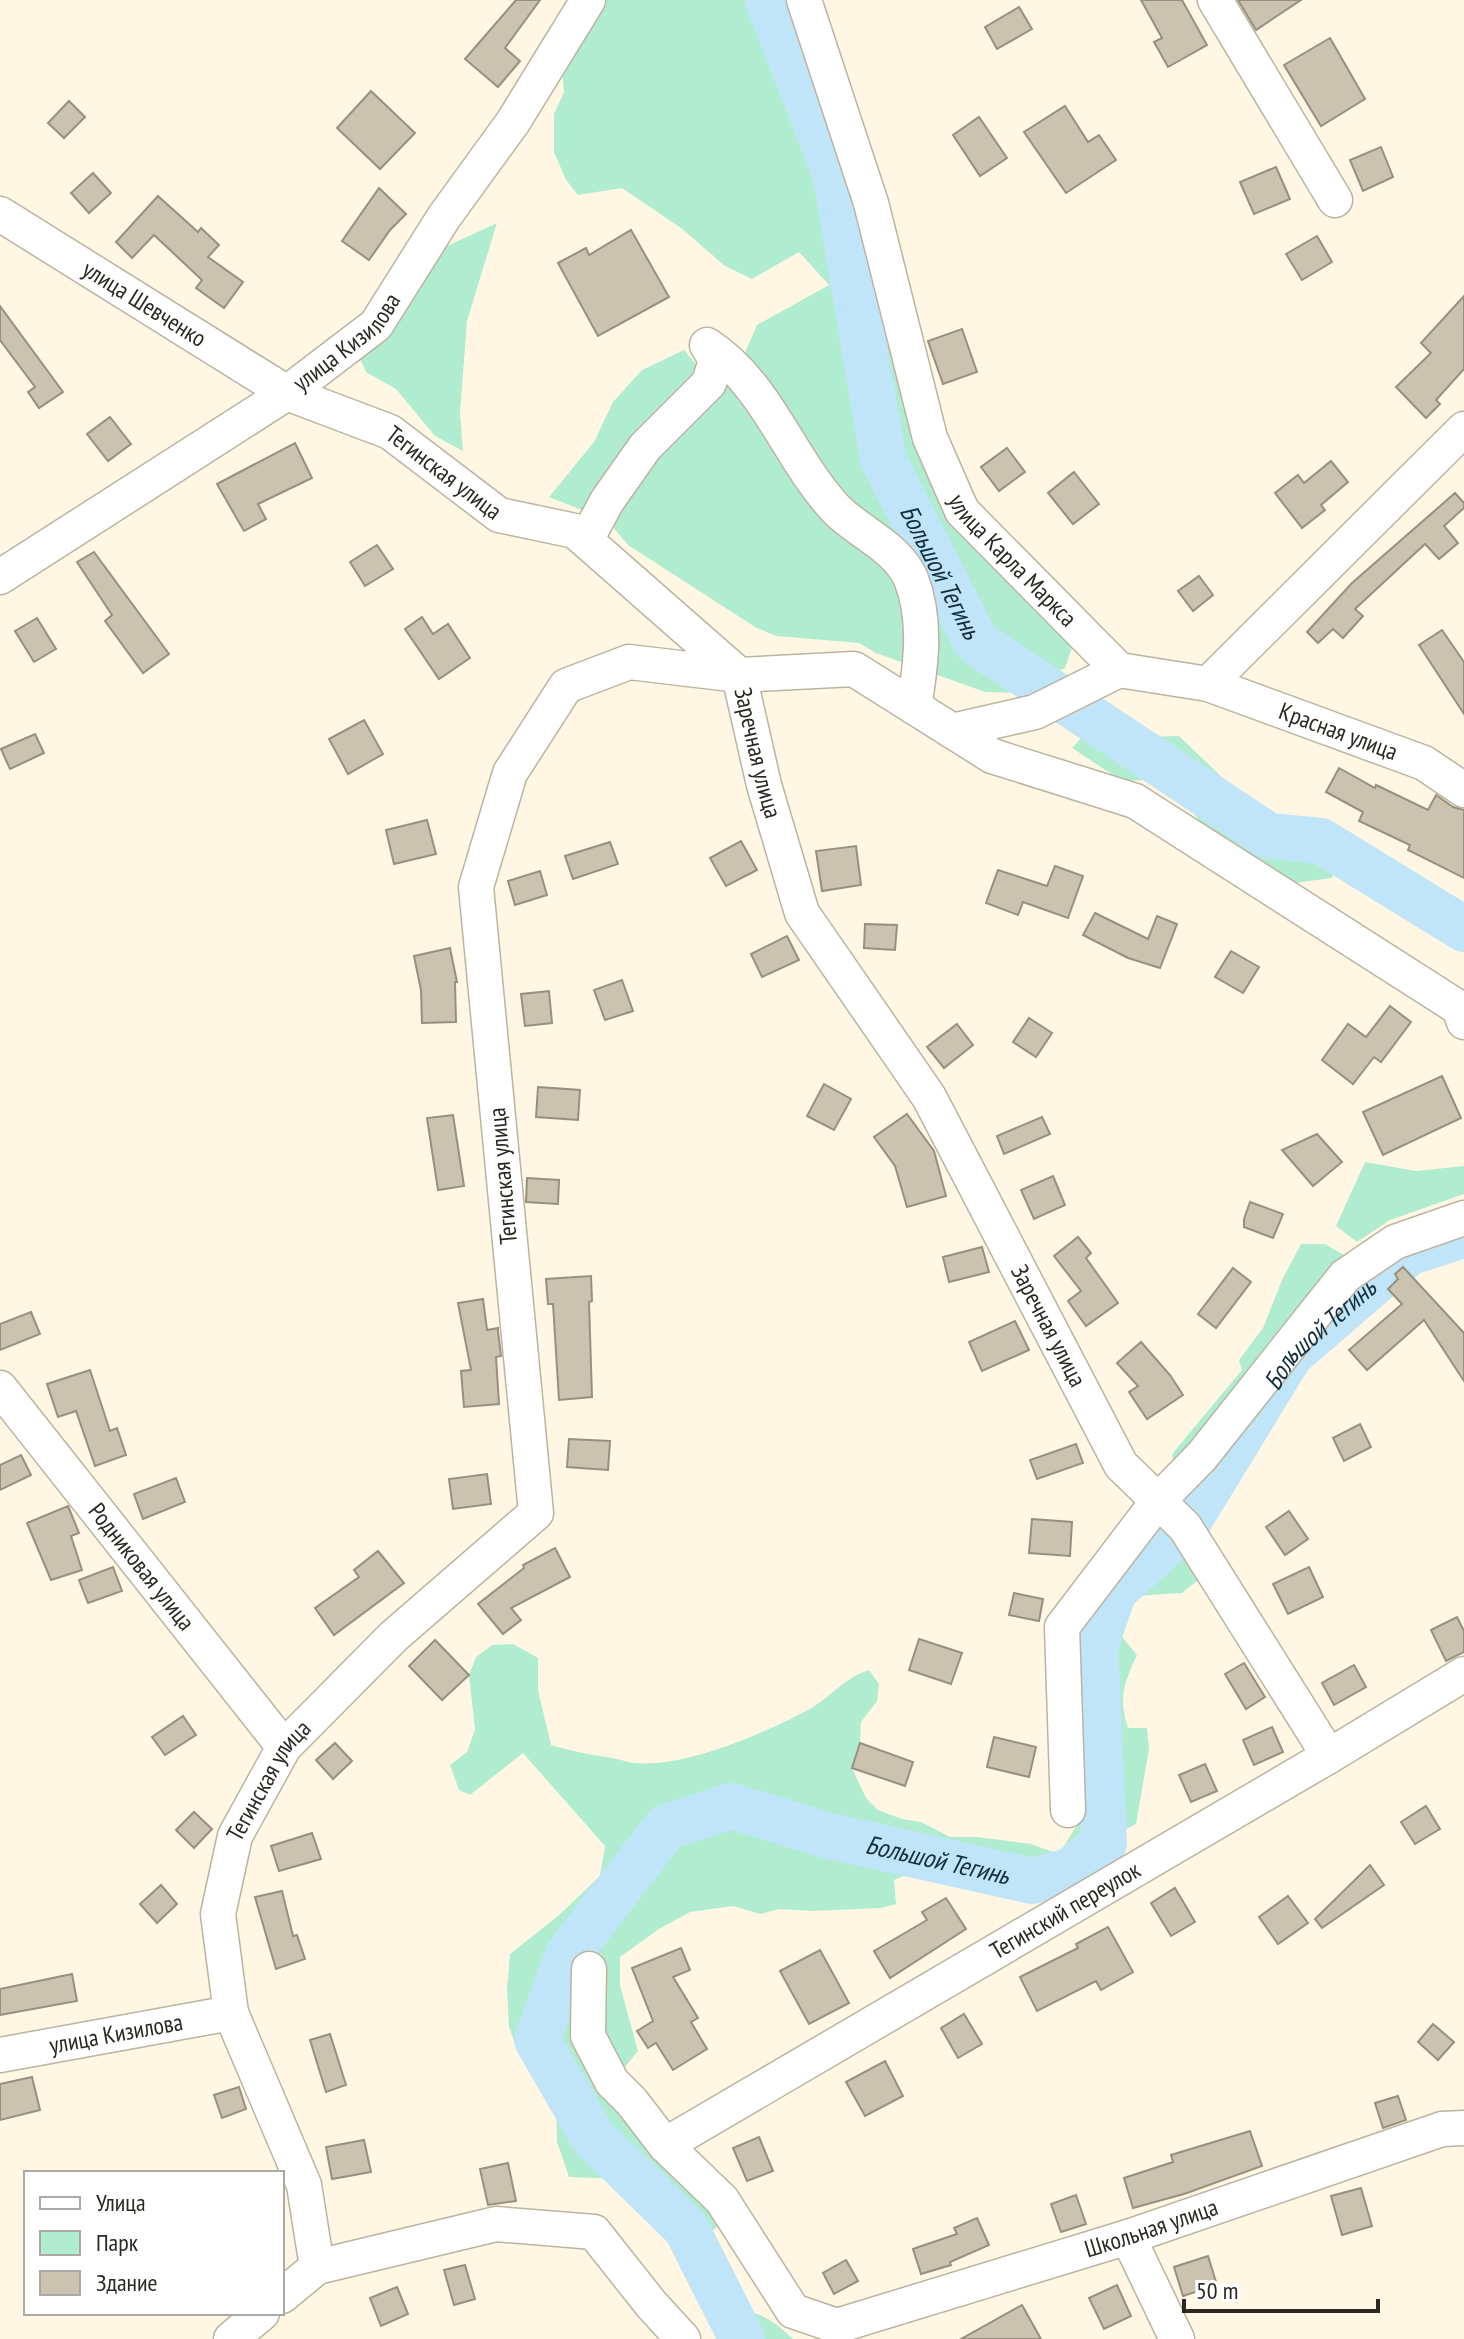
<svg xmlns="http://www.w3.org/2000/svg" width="1464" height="2339" font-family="'PT Sans Narrow',sans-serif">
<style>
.green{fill:#b0edd0}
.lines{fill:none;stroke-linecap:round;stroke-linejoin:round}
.river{stroke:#c0e5f8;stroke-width:46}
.building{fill:#cbc3b0;stroke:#98907e;stroke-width:2}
.minor-casing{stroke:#bbb4a1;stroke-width:37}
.minor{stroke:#fff;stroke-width:34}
.labels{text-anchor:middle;stroke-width:7;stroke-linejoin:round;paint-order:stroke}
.street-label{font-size:24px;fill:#2b2821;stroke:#fff}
.water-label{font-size:26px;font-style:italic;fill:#112f3d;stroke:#fff}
</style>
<rect width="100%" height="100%" fill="#fff7e3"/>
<!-- green -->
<g class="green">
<path d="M597,0H804L930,438L1074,642L1065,668L1015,693L985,692L876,653L859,643L776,636L755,627L628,545L607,520L549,497L594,442L613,402L642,370L684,350L701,370L738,369L757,325L829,285L799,252L752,279L725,266L681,228L622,188L578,195L566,180L554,152V114L564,92L561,59Z"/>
<path d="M497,223L467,321L460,413L463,451L435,436L396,389L366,372L358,354L434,252Z"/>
<path d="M1106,710L1141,737L1179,736L1258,812L1300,830L1335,861L1332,878L1287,884L1244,849L1203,825L1167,779L1122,781L1072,748Z"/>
<path d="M1365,1162L1416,1171L1464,1166V1194L1390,1220L1357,1242L1336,1226Z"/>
<path d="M1301,1244H1325L1344,1255L1345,1276L1245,1413L1242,1457L1203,1512L1178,1502L1172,1454L1242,1370L1239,1360L1263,1328L1282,1280Z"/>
<path d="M1163,1525L1202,1577L1182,1593L1136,1596L1118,1608L1119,1633L1137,1655C1124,1684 1118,1697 1128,1728H1147L1149,1749L1136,1824L1075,1856L1060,1854L1052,1889L1037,1898L1005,1884L961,1878L920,1869L894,1880L896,1904L881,1908L812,1911L779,1909L760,1914L733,1906L690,1912L659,1929L620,1957V1985L638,2051L612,2083L724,2221L706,2236L665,2227L638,2198L616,2179L569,2177L557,2142L556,2103L540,2068L515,2043L509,2027L507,1989L510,1954L558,1916L600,1876L605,1846L523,1753L470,1795L459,1790L450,1765L467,1752L475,1729L469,1675L476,1657L492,1645L513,1644L538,1658V1690L551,1745C574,1752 594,1755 617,1759C623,1760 629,1763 635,1763C684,1768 765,1733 808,1710C830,1698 845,1677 869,1670L879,1684L877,1701L861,1722L860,1743L852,1768L866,1798L878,1810L902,1819L921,1822L950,1837H978L1031,1844L1059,1854L1082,1817L1086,1782L1089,1744L1079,1710V1616L1150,1533Z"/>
<path d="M717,2308C754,2311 765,2312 793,2339H723L711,2328Z"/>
</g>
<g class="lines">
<!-- river -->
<g class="river">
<path id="s1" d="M768,0L835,173L883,459L976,642L1269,836L1321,841L1464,929"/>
<path id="s2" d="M742,2339L686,2228L593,2137L537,2040L569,1953L666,1827L731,1806L830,1836L1032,1881L1070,1871L1104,1843L1095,1646L1114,1591L1185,1527L1290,1355L1408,1253L1460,1236"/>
</g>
</g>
<!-- building -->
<g class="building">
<path d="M516,0H540L505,48L520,61L498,87L465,59Z"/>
<path d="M1141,0H1182L1207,45L1168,67L1154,42L1162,38Z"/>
<path d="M1238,0H1301L1256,30Z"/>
<path d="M1019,7L1032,29L997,49L985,27Z"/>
<path d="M1330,38L1365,99L1321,126L1284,65Z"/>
<path d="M371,91L415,133L380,169L337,128Z"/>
<path d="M69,101L85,117L64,138L48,123Z"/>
<path d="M1065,106L1088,142L1099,135L1116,160L1066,193L1024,132Z"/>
<path d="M979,117L1007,158L980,176L953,135Z"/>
<path d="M1381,147L1393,177L1363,191L1350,160Z"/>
<path d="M1276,167L1290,199L1254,214L1240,182Z"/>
<path d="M93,173L111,193L89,213L71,193Z"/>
<path d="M379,188L406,214L390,230L369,260L342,241Z"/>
<path d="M158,196L198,232L201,228L219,245L208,257L243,282L224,308L196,288L202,280L154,235L132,258L116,242Z"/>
<path d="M631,230L669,297L598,336L558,263L586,248L589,255Z"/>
<path d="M1317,236L1332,262L1302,280L1286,254Z"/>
<path d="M1464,296V369L1436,400L1440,404L1426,418L1396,387L1431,353L1421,343Z"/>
<path d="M0,306L63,392L39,408L28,392L35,387L0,340Z"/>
<path d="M962,329L977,372L943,384L928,341Z"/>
<path d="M110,417L131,444L108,461L87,434Z"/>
<path d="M295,443L312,478L258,504L266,519L244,531L217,484Z"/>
<path d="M1007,448L1025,472L999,491L981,467Z"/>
<path d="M1331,461L1348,482L1321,505L1325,510L1302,528L1275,493L1298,475L1304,483Z"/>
<path d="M1074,472L1099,504L1073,524L1048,493Z"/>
<path d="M1455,493L1464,503V508L1444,526L1458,543L1439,559L1425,544L1355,609L1363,616L1343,638L1333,629L1318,643L1307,632L1352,583Z"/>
<path d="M377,545L393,569L365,586L350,562Z"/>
<path d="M94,552L169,654L143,673L105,621L112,615L77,562Z"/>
<path d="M1199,576L1213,595L1193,611L1178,591Z"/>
<path d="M422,617L433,634L448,624L470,658L439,679L405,629Z"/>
<path d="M37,618L56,649L34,662L15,631Z"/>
<path d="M1442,630L1464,662V714L1419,645Z"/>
<path d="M364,720L383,754L348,774L329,739Z"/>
<path d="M35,734L44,753L10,769L1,749Z"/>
<path d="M1339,768L1375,788L1376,785L1428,810L1436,795L1453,807L1464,810V878L1408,850L1410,845L1359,821L1363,812L1326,792Z"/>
<path d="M427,820L436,854L394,864L386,830Z"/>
<path d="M741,841L757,870L726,886L710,858Z"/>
<path d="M610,842L618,864L573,879L565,856Z"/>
<path d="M856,846L861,885L822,891L816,851Z"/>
<path d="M1055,866L1083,876L1068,918L1023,902L1018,915L986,903L998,870L1047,886Z"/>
<path d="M540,871L547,895L515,905L508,881Z"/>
<path d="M1095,913L1148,939L1157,916L1177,924L1160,968L1128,958L1083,935Z"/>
<path d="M865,924L897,925L895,950L864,948Z"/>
<path d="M787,936L799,960L762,977L751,954Z"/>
<path d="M450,948L457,982H455L456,1022L422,1023L421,990L414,956Z"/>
<path d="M1231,951L1259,967L1243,993L1215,977Z"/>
<path d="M622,980L633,1011L605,1020L594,990Z"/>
<path d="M549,991L552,1023L525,1026L521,994Z"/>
<path d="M1390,1006L1411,1022L1381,1062L1374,1057L1353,1084L1322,1060L1348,1024L1366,1037Z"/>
<path d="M1029,1018L1052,1033L1036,1057L1013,1042Z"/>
<path d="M957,1024L973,1045L944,1068L927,1047Z"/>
<path d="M1442,1076L1461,1118L1383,1155L1363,1112Z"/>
<path d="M824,1084L851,1099L834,1130L807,1116Z"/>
<path d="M538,1087L580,1090L578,1120L536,1117Z"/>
<path d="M907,1114L934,1151L946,1196L907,1207L895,1166L874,1137Z"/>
<path d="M453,1115L464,1186L438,1190L427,1118Z"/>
<path d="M1042,1117L1050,1134L1004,1154L997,1136Z"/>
<path d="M1317,1134L1342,1162L1313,1186L1282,1150Z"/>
<path d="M1053,1176L1065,1205L1034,1219L1021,1190Z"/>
<path d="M527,1178L559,1180L558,1204L526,1202Z"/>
<path d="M1250,1202L1283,1214L1273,1238L1244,1227V1219Z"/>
<path d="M1078,1237L1091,1253L1086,1258L1118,1303L1086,1326L1068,1301L1081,1291L1054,1256Z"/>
<path d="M982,1247L989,1272L949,1282L943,1257Z"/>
<path d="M1403,1267L1464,1333V1381L1424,1320L1367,1370L1349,1350L1402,1304L1388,1289L1398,1279L1395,1274Z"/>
<path d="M1233,1268L1251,1282L1216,1328L1198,1314Z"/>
<path d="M591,1276L592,1301L589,1302L592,1397L559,1400L553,1304H548L546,1279Z"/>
<path d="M483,1299L487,1330L498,1328V1331L501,1356L496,1357L499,1404L464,1407L461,1371L471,1370L458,1303Z"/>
<path d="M31,1312L40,1334L0,1350V1324Z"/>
<path d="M1015,1321L1029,1350L982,1371L969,1342Z"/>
<path d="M1141,1342L1170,1375L1183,1395L1147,1419L1129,1392L1138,1386L1117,1363Z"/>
<path d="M90,1370L110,1431L117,1428L126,1455L95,1466L76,1411L58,1417L47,1384Z"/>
<path d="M1360,1424L1371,1447L1344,1461L1333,1438Z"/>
<path d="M569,1439L610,1441L608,1470L567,1467Z"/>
<path d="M1076,1444L1083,1463L1037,1479L1030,1460Z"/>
<path d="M21,1455L31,1475L0,1490V1465Z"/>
<path d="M487,1474L491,1504L453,1509L449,1479Z"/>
<path d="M176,1478L185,1502L143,1519L134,1494Z"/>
<path d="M68,1506L79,1533L71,1536L82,1570L51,1580L27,1523Z"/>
<path d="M1289,1511L1308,1539L1285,1555L1266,1527Z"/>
<path d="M1032,1519L1072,1522L1070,1556L1029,1553Z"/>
<path d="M555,1548L570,1577L511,1608L521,1620L503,1634L478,1604L524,1568L523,1565Z"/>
<path d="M378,1551L404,1583L334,1635L315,1608L359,1577L354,1570Z"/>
<path d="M113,1567L122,1591L88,1603L79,1580Z"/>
<path d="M1309,1567L1323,1597L1288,1614L1273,1584Z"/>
<path d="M1014,1593L1043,1599L1039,1621L1009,1615Z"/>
<path d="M1457,1617L1464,1631V1652L1446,1661L1431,1630Z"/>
<path d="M919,1639L962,1653L951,1684L909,1670Z"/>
<path d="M435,1640L469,1675L442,1700L409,1666Z"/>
<path d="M1244,1663L1265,1697L1246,1709L1225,1674Z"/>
<path d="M1354,1665L1366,1687L1334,1705L1322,1683Z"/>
<path d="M183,1716L196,1735L165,1755L152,1737Z"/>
<path d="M1272,1727L1283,1752L1254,1765L1243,1740Z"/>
<path d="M994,1737L1036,1747L1029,1777L987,1767Z"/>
<path d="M335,1743L352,1761L333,1779L316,1760Z"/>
<path d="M860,1743L913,1762L905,1786L852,1768Z"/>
<path d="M1205,1764L1217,1791L1191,1802L1179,1775Z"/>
<path d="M1426,1806L1440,1829L1415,1844L1401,1822Z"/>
<path d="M194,1812L212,1829L194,1848L176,1830Z"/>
<path d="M312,1833L321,1859L279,1871L271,1846Z"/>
<path d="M1370,1865L1384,1885L1322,1928L1315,1919Z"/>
<path d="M161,1885L177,1904L157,1923L140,1904Z"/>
<path d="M1175,1888L1195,1922L1171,1936L1151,1903Z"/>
<path d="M282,1891L293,1936L297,1935L305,1959L276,1969L255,1897Z"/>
<path d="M1288,1896L1308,1923L1278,1944L1259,1917Z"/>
<path d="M946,1898L966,1929L890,1978L874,1951L927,1920L922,1912Z"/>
<path d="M1108,1927L1133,1972L1101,1990L1096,1981L1037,2011L1020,1977L1078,1948L1076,1944Z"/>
<path d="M681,1948L690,1970L673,1977L698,2018L691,2022L707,2049L673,2070L656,2043L648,2048L637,2031L653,2021L632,1968Z"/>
<path d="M820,1950L849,2003L809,2024L780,1971Z"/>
<path d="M72,1974L77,2001L0,2015V1989Z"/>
<path d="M964,2014L982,2044L958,2058L941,2028Z"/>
<path d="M1433,2024L1454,2042L1438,2060L1418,2042Z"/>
<path d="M330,2034L346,2085L326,2092L310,2040Z"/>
<path d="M885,2061L903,2096L865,2116L846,2082Z"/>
<path d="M32,2077L40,2110L0,2120V2084Z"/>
<path d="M239,2087L246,2109L222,2118L214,2095Z"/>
<path d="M1398,2096L1406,2120L1383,2128L1375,2103Z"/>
<path d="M1250,2131L1262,2166L1184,2194L1133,2208L1124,2178L1173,2162L1171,2155Z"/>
<path d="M759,2137L773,2171L747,2181L733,2148Z"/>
<path d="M364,2140L371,2172L332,2179L326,2147Z"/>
<path d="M508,2163L516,2201L488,2205L480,2169Z"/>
<path d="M1361,2188L1372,2226L1342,2235L1331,2196Z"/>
<path d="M1076,2195L1086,2224L1061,2232L1051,2204Z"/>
<path d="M977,2218L989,2245L950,2262L951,2265L921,2274L913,2249L957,2234L954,2228Z"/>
<path d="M1208,2256L1217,2285L1183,2296L1174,2267Z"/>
<path d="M846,2260L858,2281L834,2294L823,2273Z"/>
<path d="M465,2265L475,2299L454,2305L444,2270Z"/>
<path d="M1117,2285L1131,2316L1104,2329L1089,2298Z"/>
<path d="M397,2287L408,2314L381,2326L370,2298Z"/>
<path d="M1022,2305L1041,2339H961Z"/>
</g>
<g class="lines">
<defs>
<g id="minor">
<path id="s3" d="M804,0L871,203L930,438L962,511L1119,670L1208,684L1424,763L1464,790"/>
<path d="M1215,0L1335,200"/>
<path id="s4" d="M0,214L287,393L390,432L499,515L575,531L739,675"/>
<path d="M586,540L607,501L645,447L709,383L716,360L707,345C767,384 788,457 835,508C856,531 897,546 911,579C927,620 921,665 914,707"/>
<path id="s5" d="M0,577L287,393L376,325L444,217L513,122L588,0"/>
<path id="s6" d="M739,675L764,785L802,913L929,1097L1121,1465L1185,1527L1329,1756"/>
<path d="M1208,684L1464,429"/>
<path d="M952,731L1035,712L1119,670"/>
<path id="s7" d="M0,1388L284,1747"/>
<path d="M1068,1810L1062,1627L1158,1501L1202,1456L1345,1276L1395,1242L1464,1218"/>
<path id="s8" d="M589,1969L588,2036L612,2082L632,2102L665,2145L722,2200L793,2311L837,2326L1128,2237L1442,2129L1464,2128"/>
<path id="s9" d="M0,2055L231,2013"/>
<path id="s10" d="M665,2145L1329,1756L1464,1674"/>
<path d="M1128,2237L1177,2339"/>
<path d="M317,2267L496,2224L594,2232L651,2304L683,2339"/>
<path id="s11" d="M282,2296L317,2267L304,2185L231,2013L218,1914L235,1836L284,1747L394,1636L536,1513L476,887L510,773L566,686L629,662L739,675L854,669L992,756L1135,801L1459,1008L1464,1022"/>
<path d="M231,2339L262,2313"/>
</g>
</defs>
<!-- minor casing -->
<use href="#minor" class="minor-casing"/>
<!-- minor -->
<use href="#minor" class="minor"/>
</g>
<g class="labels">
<!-- street labels -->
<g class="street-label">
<text dy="8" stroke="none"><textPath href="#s4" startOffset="170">улица Шевченко</textPath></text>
<text dy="8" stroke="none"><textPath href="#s5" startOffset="420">улица Кизилова</textPath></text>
<text dy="8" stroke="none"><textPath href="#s4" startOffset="516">Тегинская улица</textPath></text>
<text dy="8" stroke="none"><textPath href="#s3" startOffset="606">улица Карла Маркса</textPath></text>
<text dy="8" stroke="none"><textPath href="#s3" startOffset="988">Красная улица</textPath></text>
<text dy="8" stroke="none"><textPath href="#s6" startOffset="80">Заречная улица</textPath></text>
<text transform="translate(503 1176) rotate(-95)" y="8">Тегинская улица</text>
<text dy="8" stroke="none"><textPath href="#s6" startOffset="728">Заречная улица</textPath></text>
<text dy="8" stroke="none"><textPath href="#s7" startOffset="228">Родниковая улица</textPath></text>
<text dy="8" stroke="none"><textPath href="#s11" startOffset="560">Тегинская улица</textPath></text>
<text dy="8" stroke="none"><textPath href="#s10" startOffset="464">Тегинский переулок</textPath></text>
<text dy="8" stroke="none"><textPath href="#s9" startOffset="118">улица Кизилова</textPath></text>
<text dy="8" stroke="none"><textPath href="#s8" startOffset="788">Школьная улица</textPath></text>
</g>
<!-- water labels -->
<g class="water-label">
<text dy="9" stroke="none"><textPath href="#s1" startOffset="602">Большой Тегинь</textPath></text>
<text dy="9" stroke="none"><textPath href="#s2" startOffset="1668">Большой Тегинь</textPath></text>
<text dy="9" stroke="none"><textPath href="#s2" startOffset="900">Большой Тегинь</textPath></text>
</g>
</g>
<!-- legend -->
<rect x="24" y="2171" width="260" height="144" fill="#ffffff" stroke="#aaa9a6" stroke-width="2"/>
<rect x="40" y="2197" width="40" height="12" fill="#ffffff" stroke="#aaa9a6" stroke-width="2"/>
<text x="96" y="2211" font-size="24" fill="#2b2821">Улица</text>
<rect x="40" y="2231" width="40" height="24" fill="#b0edd0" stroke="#aaa9a6" stroke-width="2"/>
<text x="96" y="2251" font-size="24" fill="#2b2821">Парк</text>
<rect x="40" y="2271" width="40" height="24" fill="#cbc3b0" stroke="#aaa9a6" stroke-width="2"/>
<text x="96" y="2291" font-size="24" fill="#2b2821">Здание</text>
<!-- scale -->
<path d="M1184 2299v12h194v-12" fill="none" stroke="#2b2821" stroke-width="4"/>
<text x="1196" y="2299" font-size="24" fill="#2b2821" stroke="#ffffff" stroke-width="6" paint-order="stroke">50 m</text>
</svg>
